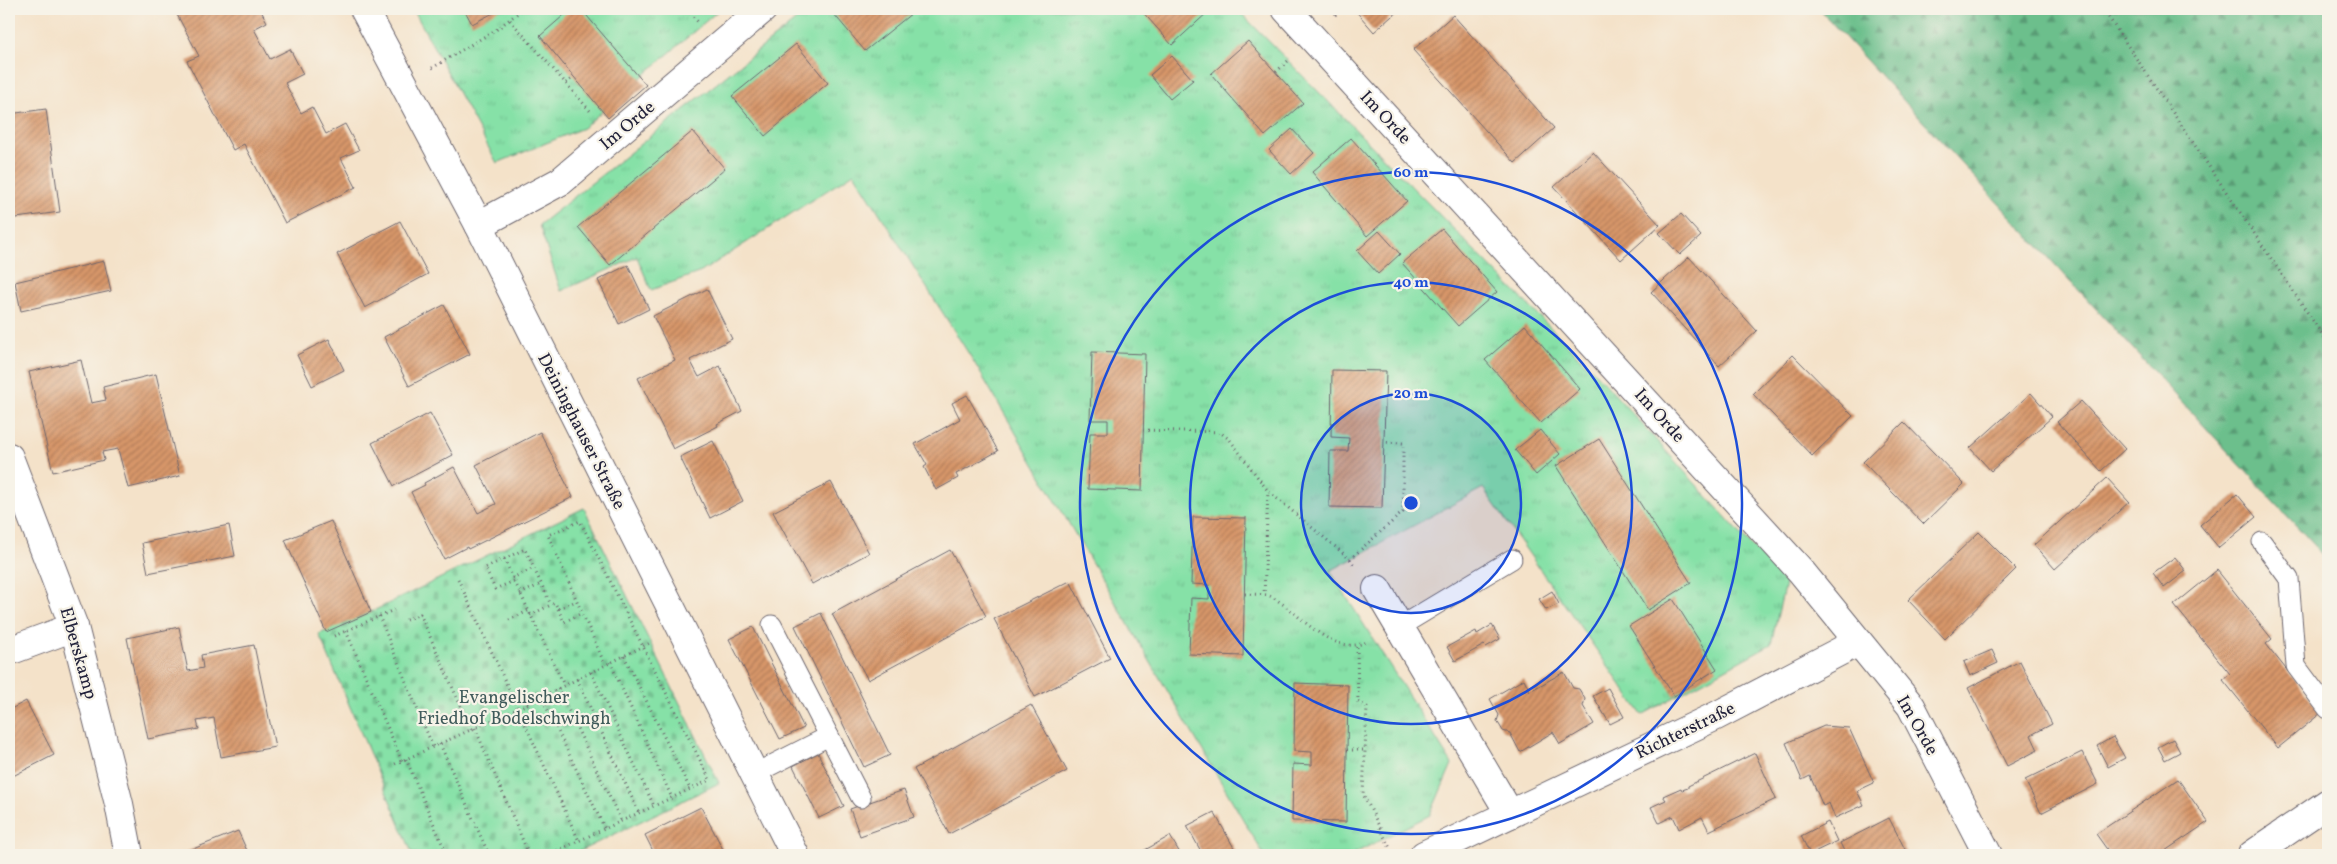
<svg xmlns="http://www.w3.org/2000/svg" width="2337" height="864" font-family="Vollkorn,serif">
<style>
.grass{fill:url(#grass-tufts);stroke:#548271}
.forest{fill:url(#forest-firs);stroke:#477064}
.cemetery{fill:url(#cemetery-stones);stroke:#548271}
.building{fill:url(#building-hatch)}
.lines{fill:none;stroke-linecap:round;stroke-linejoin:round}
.lane-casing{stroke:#6c656d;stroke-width:21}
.street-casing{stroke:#6c656d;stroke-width:30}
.path{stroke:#6c656d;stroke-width:3;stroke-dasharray:1 4;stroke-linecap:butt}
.lane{stroke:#fff;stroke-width:19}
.street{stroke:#fff;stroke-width:28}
.ring{fill:none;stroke:#1d4ed8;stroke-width:2.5}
.labels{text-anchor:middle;stroke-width:4.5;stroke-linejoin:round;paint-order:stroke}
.street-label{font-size:18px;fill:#22223b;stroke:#f7f3e8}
.park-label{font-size:18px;fill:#405b5b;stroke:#f7f3e8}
.centre{fill:#1d4ed8;stroke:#f7f3e8;stroke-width:2.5}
.ring-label{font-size:15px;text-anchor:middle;font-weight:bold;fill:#1d4ed8;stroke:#f7f3e8;stroke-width:4.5;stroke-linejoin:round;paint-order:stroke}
</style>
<defs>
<pattern id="grass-tufts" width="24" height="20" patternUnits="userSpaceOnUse" patternTransform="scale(1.25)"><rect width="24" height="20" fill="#86e1a7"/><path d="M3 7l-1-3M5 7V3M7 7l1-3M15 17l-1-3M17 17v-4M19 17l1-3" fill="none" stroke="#73c191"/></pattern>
<pattern id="forest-firs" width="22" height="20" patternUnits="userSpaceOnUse" patternTransform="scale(1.25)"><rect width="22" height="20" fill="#6cbf8c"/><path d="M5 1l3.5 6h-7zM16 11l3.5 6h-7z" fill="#589b74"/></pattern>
<pattern id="cemetery-stones" width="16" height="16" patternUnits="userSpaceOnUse" patternTransform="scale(1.25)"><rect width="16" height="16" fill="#86e1a7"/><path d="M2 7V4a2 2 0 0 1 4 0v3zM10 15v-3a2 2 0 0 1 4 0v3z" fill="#73c191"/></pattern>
<pattern id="building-hatch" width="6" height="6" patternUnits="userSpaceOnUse" patternTransform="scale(1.25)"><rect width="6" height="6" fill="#d79669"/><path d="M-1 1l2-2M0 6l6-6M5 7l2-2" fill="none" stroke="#ae7a58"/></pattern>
</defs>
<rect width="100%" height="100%" fill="#f7f3e8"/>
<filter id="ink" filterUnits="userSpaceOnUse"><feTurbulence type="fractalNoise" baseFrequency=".02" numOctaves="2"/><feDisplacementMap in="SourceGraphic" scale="10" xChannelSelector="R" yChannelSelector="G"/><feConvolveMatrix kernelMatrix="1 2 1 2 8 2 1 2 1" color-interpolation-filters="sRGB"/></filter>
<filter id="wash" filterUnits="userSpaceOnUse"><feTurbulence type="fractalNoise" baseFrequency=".0096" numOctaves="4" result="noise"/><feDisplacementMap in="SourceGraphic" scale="20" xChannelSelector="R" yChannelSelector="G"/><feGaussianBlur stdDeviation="1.12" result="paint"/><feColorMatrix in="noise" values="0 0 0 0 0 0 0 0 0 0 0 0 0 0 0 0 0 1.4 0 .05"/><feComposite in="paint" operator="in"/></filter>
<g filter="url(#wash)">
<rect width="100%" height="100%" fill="#f4e2c9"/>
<!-- grass -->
<g class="grass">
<path d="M413,9H720L583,128L497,163Z"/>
<path d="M810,9H1237L1601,379L1785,583L1771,644L1642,715L1483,488L1330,571L1452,764L1430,815L1351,855H1264L974,362L854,173L701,272L651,290L637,257L561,291L539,225Z"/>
</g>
<!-- forest -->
<path class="forest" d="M1819,9H2328V560Z"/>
<!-- cemetery -->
<path class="cemetery" d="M584,508L719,783L572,855H413L319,634L371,612Z"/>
<g id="blocks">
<!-- building -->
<g class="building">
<path d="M174,9H260L267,22L254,29L270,59L290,49L303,74L285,83L301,113L312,107L326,134L345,124L359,150L341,158L356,187L285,223L244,144L233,150L187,61L199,56Z"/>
<path d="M464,9H501L472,24Z"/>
<path d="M571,9H581L646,85L608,118L540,36Z"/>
<path d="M838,9H917L865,51L833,13Z"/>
<path d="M1140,9H1207L1209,11L1172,45Z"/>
<path d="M1354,9H1400L1374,32Z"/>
<path d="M1453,15L1554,128L1515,163L1413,50Z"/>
<path d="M1248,41L1303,103L1265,136L1211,74Z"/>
<path d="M796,44L828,83L765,136L732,96Z"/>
<path d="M1172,56L1193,80L1170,99L1150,75Z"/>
<path d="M46,109L60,212L9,219V114Z"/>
<path d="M1292,129L1314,153L1291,174L1269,150Z"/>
<path d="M693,131L725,169L610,265L578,227Z"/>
<path d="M1351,138L1407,201L1367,236L1312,172Z"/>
<path d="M1593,152L1660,225L1621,260L1554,187Z"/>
<path d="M1681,214L1701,236L1680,255L1659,233Z"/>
<path d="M400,221L428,274L365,308L337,254Z"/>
<path d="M1442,229L1497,292L1458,326L1402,263Z"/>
<path d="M1379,231L1400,254L1378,274L1357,251Z"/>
<path d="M1689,257L1757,331L1719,366L1651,292Z"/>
<path d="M104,261L111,291L21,311L15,282Z"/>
<path d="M628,265L649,309L619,324L598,280Z"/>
<path d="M707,289L732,339L690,360L699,377L720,366L742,411L717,424L718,426L673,449L638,378L675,360L653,316Z"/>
<path d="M444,305L470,354L409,386L384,337Z"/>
<path d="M1525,325L1580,389L1541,423L1485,360Z"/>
<path d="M329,339L344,370L312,386L297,355Z"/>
<path d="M1092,352L1145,354L1142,491L1088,489L1090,433H1108V420H1090Z"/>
<path d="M1793,355L1853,416L1812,456L1753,394Z"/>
<path d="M81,360L91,403L106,400L103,387L156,374L180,476L128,488L118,449L102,452L104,460L53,472L29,372Z"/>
<path d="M1332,370L1386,371L1382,508L1329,507L1330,451H1348L1349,438L1331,437Z"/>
<path d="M2031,393L2052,417L1991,471L1970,448Z"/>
<path d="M967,395L998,451L956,474L958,478L936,490L924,467L927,465L915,444L960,419L952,403Z"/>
<path d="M2081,401L2125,449L2101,471L2057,422Z"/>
<path d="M430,413L453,455L394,486L372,443Z"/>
<path d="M1904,422L1964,484L1923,524L1863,462Z"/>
<path d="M1540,430L1560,454L1536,475L1515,450Z"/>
<path d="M540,432L573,497L468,549L467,547L444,559L411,492L425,485L424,483L454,467L478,513L496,504L476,465Z"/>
<path d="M1599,439L1691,583L1648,610L1556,466Z"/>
<path d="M713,441L743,501L710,518L680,457Z"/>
<path d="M2107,478L2129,502L2055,569L2034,545Z"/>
<path d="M831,482L869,553L812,584L773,512Z"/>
<path d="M2237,494L2256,517L2219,548L2200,525Z"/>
<path d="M1193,517L1246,518L1243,656L1189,654L1191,598L1209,599V585L1191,584Z"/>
<path d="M331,521L371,612L326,632L285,540Z"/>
<path d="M229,525L235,556L148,573L142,543Z"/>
<path d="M1979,532L2016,569L1945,639L1908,600Z"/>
<path d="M950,550L986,616L868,680L832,614Z"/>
<path d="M2175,557L2186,571L2164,588L2153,573Z"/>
<path d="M2217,570L2272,639L2266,644L2321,713L2278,748L2223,680L2230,674L2174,605Z"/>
<path d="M1070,581L1110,658L1035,697L994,619Z"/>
<path d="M1552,591L1559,604L1546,610L1539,599Z"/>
<path d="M1673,599L1717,669L1674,696L1629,626Z"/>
<path d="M821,613L890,755L864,767L795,626Z"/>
<path d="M1492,625L1500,639L1486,647L1484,645L1455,661L1447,647L1476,631L1477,634Z"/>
<path d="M179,627L188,671L203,668L201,655L254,645L275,747L221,757L214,718L197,721L199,729L148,739L127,638Z"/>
<path d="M753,627L804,728L780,739L729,639Z"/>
<path d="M1992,650L1998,663L1970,676L1964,662Z"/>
<path d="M2020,661L2052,724L2031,735L2038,750L2007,766L1968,688Z"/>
<path d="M1564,672L1573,688L1579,689L1585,699L1583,706L1594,724L1560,744L1553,732L1520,752L1510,733L1503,731L1497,721L1499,715L1490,699L1524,679L1530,691Z"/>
<path d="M1295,683L1348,685L1346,822L1292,821L1293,764L1312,765V752L1294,751Z"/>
<path d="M1608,688L1624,717L1610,724L1593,696Z"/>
<path d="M26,701L54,755L9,778V710Z"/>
<path d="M1031,705L1067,771L949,834L914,769Z"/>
<path d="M1824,726L1849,728L1874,783L1857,791L1864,805L1835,818L1829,803L1823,806L1810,776L1802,780L1786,743Z"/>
<path d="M2113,737L2125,758L2108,767L2097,746Z"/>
<path d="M2173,739L2180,752L2165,760L2158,747Z"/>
<path d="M2082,752L2098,784L2041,813L2025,780Z"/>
<path d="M818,753L844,806L819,818L793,766Z"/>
<path d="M1755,753L1776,799L1709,831L1702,817L1679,829L1673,816L1659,823L1651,807L1666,800L1663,796L1681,788L1682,790L1688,788V786Z"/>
<path d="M2178,779L2208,822L2159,855H2111L2096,834Z"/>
<path d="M904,790L914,817L860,836L850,809Z"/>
<path d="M701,807L726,855H655L645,835Z"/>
<path d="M1214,812L1238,855H1203L1187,826Z"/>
<path d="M1889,818L1908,855H1846L1840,843Z"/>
<path d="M1828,822L1837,841L1810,854L1801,836Z"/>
<path d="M238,831L249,855H178Z"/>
<path d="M1170,836L1181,855H1136Z"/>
</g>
</g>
</g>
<g filter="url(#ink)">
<use href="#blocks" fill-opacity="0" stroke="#6c656d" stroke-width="1"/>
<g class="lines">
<defs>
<g id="lane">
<path d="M2262,542L2289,579L2296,666L2328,709"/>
<path d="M772,625L861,798"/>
<path d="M1399,627L1512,559"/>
<path d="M754,774L829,736"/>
</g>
<g id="street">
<path d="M364,9L479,225L795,855"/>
<path d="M1286,9L1800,570L1911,706L1988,855"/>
<path d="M479,225L561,181L763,9"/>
<path d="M9,457L74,627L119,804L129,855"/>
<path d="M1377,589L1510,814"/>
<path d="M9,651L74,627"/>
<path d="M1424,855L1716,716L1858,642"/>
<path d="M2252,855L2328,803"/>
</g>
</defs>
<!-- lane casing -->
<use href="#lane" class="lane-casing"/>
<!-- street casing -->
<use href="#street" class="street-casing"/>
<!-- path -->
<g class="path">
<path d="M687,9L698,22"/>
<path d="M2103,9L2328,343"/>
<path d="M1335,15L1342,9"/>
<path d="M510,20L591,112"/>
<path d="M432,68L497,29L523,9"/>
<path d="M1276,72L1289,60"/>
<path d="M566,83L574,77"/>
<path d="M1143,430L1220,432L1230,440L1268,491L1350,559L1354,565"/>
<path d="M504,559L564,685"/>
<path d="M1350,559L1403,512V443L1384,442"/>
<path d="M512,578L534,568"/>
<path d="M458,579L579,841"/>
<path d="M514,581L495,589L485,568L525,549L551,605"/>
<path d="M520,594L541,584"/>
<path d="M1245,594C1252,595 1265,593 1272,597C1302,614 1332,659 1369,641"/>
<path d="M1264,596L1268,491"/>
<path d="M558,609L564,622L582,613"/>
<path d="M530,615L555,603L558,609L576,601"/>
<path d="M379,616L433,747"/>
<path d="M406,620L420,614L471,729"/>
<path d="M509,620L528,611"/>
<path d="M346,631L402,761"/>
<path d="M334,636L394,610"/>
<path d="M1357,647L1358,702L1367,707L1363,794L1391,850"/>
<path d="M624,656L690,789"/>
<path d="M610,662L672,798"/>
<path d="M591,672L654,806"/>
<path d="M577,679L639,813"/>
<path d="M558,688L621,821"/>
<path d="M541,696L605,829"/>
<path d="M475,728L529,855"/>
<path d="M440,744L489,855"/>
<path d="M1347,750H1365"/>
<path d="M406,759L447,855"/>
<path d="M395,764L517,709L652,642"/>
<path d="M548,855L710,780L580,521L548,535L605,665"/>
</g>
<!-- lane -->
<use href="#lane" class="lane"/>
<!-- street -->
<use href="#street" class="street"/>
</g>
</g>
<!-- distance rings -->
<circle cx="1411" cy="503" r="110" fill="#1d4ed8" fill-opacity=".12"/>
<g class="ring">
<circle cx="1411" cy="503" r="110"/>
<circle cx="1411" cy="503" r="221"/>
<circle cx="1411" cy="503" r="331"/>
</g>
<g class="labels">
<!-- street labels -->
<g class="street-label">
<text transform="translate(1386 117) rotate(47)" y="6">Im Orde</text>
<text transform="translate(627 125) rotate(-40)" y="6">Im Orde</text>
<text transform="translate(1660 415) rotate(48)" y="6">Im Orde</text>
<text transform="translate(582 431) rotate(63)" y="6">Deininghauser Straße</text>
<text transform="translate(79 653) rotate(74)" y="6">Elberskamp</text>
<text transform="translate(1918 725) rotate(60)" y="6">Im Orde</text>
<text transform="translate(1685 730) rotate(-26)" y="6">Richterstraße</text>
</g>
<!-- park labels -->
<g class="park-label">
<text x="514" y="703">Evangelischer<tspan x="514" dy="21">Friedhof Bodelschwingh</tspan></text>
</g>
</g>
<circle cx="1411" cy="503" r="8" class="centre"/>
<g class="ring-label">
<text x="1411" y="177">60 m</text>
<text x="1411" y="287">40 m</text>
<text x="1411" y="398">20 m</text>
</g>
<!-- margin -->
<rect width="2337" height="864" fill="none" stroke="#f7f3e8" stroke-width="30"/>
</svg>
